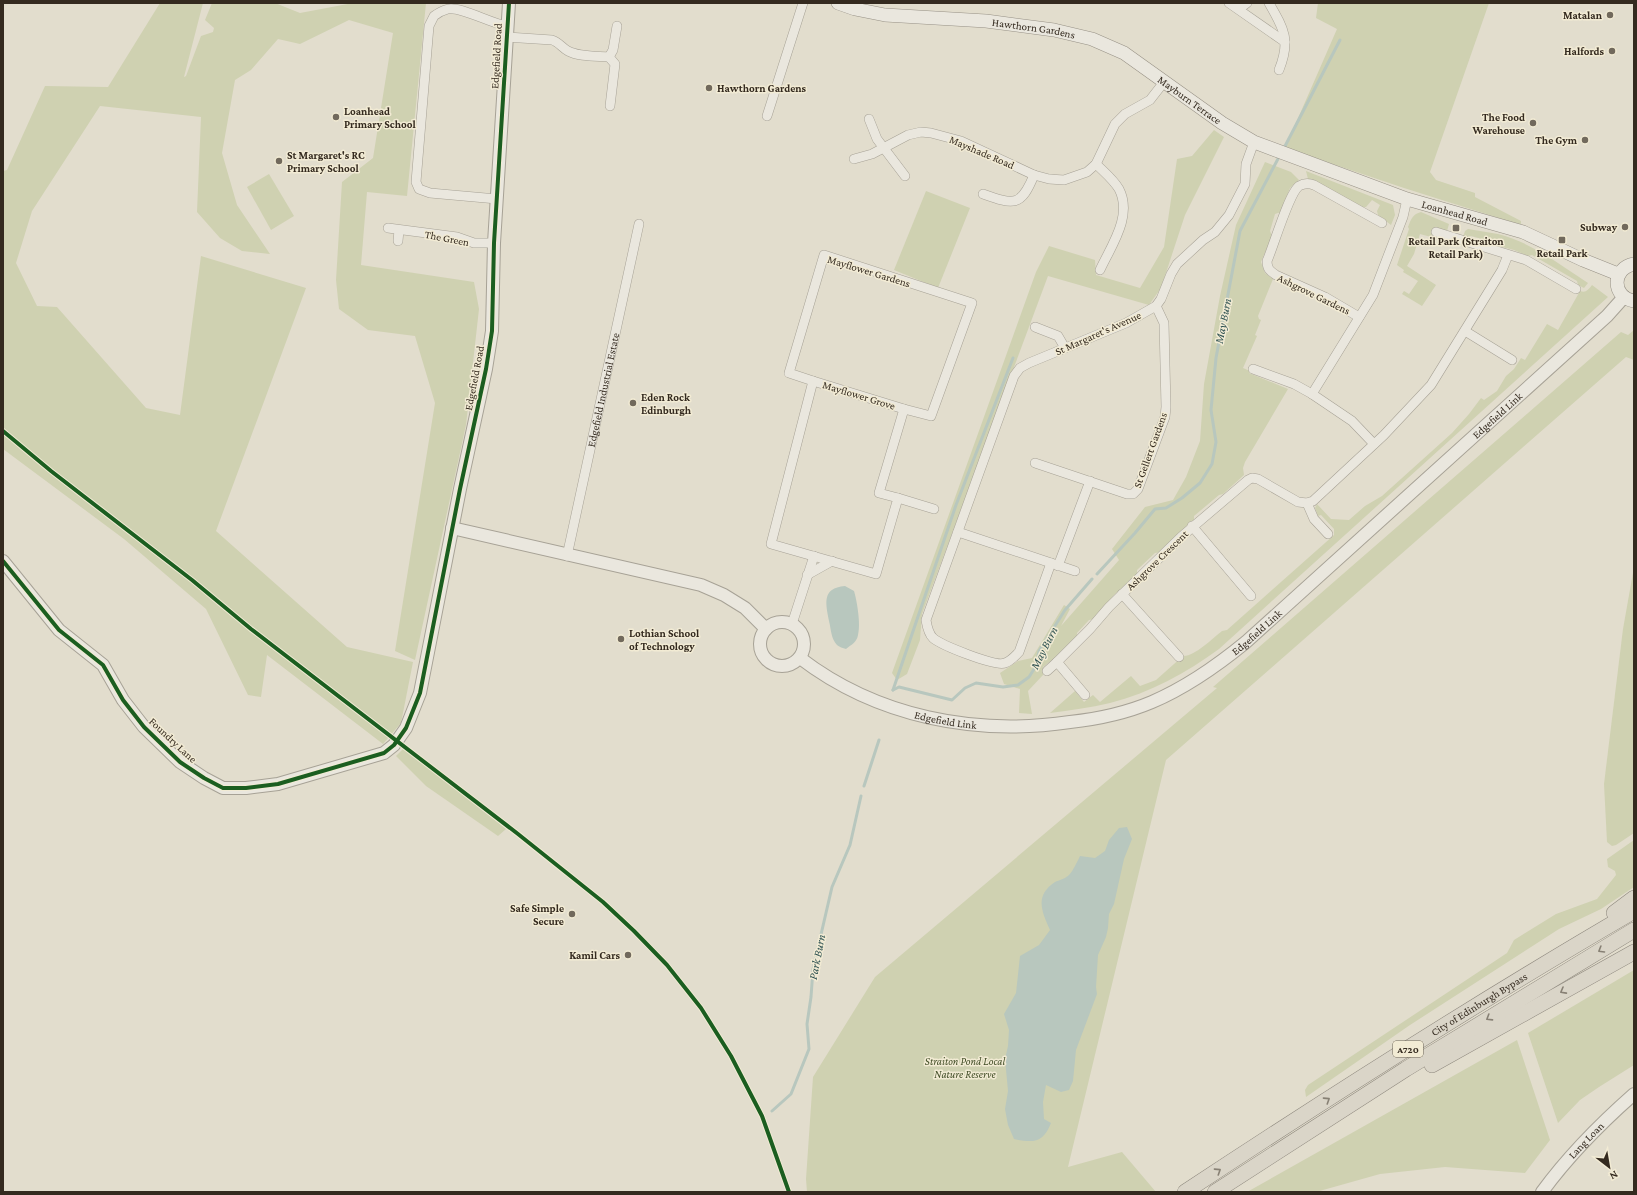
<svg xmlns="http://www.w3.org/2000/svg" width="1637" height="1195" font-family="'Crimson Pro',serif">
<style>
.green{fill:#cfd1b1}
.water{fill:#b8c7be}
.lines{fill:none;stroke-linecap:round;stroke-linejoin:round}
.stream{stroke:#b8c7be;stroke-width:3}
.minor-casing{stroke:#a7a296;stroke-width:10}
.tertiary-casing{stroke:#a7a296;stroke-width:14}
.secondary-casing{stroke:#979186;stroke-width:14}
.trunk-casing{stroke:#8d877d;stroke-width:16}
.minor{stroke:#eae7de;stroke-width:9}
.tertiary{stroke:#eae7de;stroke-width:12}
.secondary{stroke:#eae7de;stroke-width:13}
.trunk{stroke:#dad5c8;stroke-width:15}
.cycleway-casing{stroke:#f2ebd4;stroke-width:6}
.cycleway{stroke:#1b5e20;stroke-width:4}
.oneway{stroke:#878074}
.poi-dot{fill:#71695c;stroke:#f2ebd4;stroke-width:1.5}
.labels{text-anchor:middle;stroke-width:3;stroke-linejoin:round;paint-order:stroke}
.shield{fill:#f2ebd4;stroke:#6d6455;stroke-width:1}
.shield-label{font-size:10px;font-weight:bold;fill:#342a1f}
.poi-label{font-size:11px;font-weight:bold;fill:#342a1f;stroke:#f2ebd4;text-anchor:end}
.street-label{font-size:11px;fill:#342a1f;stroke:#f2ebd4}
.park-label{font-size:11px;font-style:italic;fill:#434f28;stroke:#f2ebd4}
.water-label{font-size:12px;font-style:italic;fill:#305352;stroke:#f2ebd4}
</style>
<rect width="100%" height="100%" fill="#e2ddcd"/>
<!-- green -->
<g class="green">
<path d="M160,3H203L184,77L186,76L201,36L213,32L214,28L205,20L212,3H275L300,13L353,3H426L407,196L367,192L361,265L474,282L479,309L466,425L415,660L395,651L435,403L415,336L368,330L339,309L336,280L342,182L373,158L393,33L349,20L300,44L278,39L251,70L235,80L222,153L237,205L270,254L242,251L220,238L197,212L201,117L100,106L32,211L16,263L37,306L57,307L146,408L180,415L201,256L306,288L216,531L347,647L413,662L401,723L383,744L267,655L261,697L248,695L206,609L124,539L3,449V171L7,170L45,86L108,87Z"/>
<path d="M1318,3H1489L1430,172L1436,180L1475,193V197L1521,221V225L1404,188L1285,148L1337,29L1316,18Z"/>
<path d="M1214,130L1224,137L1185,215L1161,288L1149,305L1048,276L922,614L920,640L907,674L897,680L892,673L1036,272L1049,246L1095,260L1096,275L1140,288L1164,247L1177,159L1192,156Z"/>
<path d="M1265,162L1291,172L1299,180L1290,188L1281,212L1275,214L1270,231L1272,236L1261,262L1265,273L1273,279L1258,316L1259,319L1261,320L1255,335L1257,336L1243,368L1250,371L1249,373L1288,389L1245,462L1243,468L1244,475L1223,494L1219,495L1194,516V520L1161,552L1155,553L1137,570V574L1114,595L1094,619L1089,620L1077,633V637L1066,649L1043,667V675L1028,691L1032,714L1019,713L1020,689L1004,684L1000,673L1018,661L1032,658L1064,605L1070,609L1061,626L1119,560L1112,549L1145,507L1173,500L1186,477L1200,441L1204,384L1220,296L1236,225Z"/>
<path d="M1306,171L1393,205L1395,215L1391,225L1378,215L1377,211L1380,205L1372,200L1366,207H1362L1313,180L1308,179Z"/>
<path d="M269,174L294,216L271,230L247,187Z"/>
<path d="M926,191L970,208L938,288L894,270Z"/>
<path d="M1421,212L1449,224L1447,231L1435,227L1431,237L1420,234L1414,254L1407,266L1436,285L1422,306L1402,294L1404,291L1409,294L1418,281L1403,272L1404,270L1397,265L1409,229L1408,227C1411,219 1413,214 1421,212Z"/>
<path d="M1468,229C1478,231 1488,232 1498,234C1531,242 1560,265 1588,283L1584,288L1578,285L1577,281L1532,255L1528,256L1514,250L1498,246L1496,243L1471,236L1467,238L1463,237L1465,231Z"/>
<path d="M1592,285L1608,297L1219,649C1186,673 1150,693 1110,703C1090,708 1070,710 1050,713L1075,691L1084,702L1093,695L1100,702L1131,676L1140,686L1156,680L1183,656C1194,657 1213,638 1222,631L1227,630L1334,535V529L1321,515L1318,516L1315,508L1317,504L1331,519L1349,520L1365,506L1382,496L1452,433L1469,414L1481,398L1484,400L1497,391L1506,376L1514,369L1521,358L1525,360L1547,324L1558,330L1580,291C1586,293 1588,290 1592,285Z"/>
<path d="M1634,330V360L1626,357L1166,760L1068,1167L1122,1152L1156,1192H807L806,1179L813,1077L875,977L1217,688L1213,687L1621,332L1628,335Z"/>
<path d="M1634,567V833L1616,845L1612,846L1607,842L1604,784L1623,629Z"/>
<path d="M404,748L506,829L498,836L426,786L396,756Z"/>
<path d="M1634,840V887L1601,909L1559,929L1410,1025L1306,1097L1305,1090L1308,1085L1507,953L1514,940L1556,914L1597,899L1616,875L1615,871L1608,867L1607,859Z"/>
<path d="M1634,970V1065L1599,1087L1580,1100L1558,1123L1528,1033Z"/>
<path d="M1517,1040L1550,1140L1525,1173L1445,1167L1380,1174L1316,1192H1247Z"/>
</g>
<!-- water -->
<g class="water">
<path d="M845,586L854,591C857,601 861,624 858,635C857,642 851,645 846,649C843,648 839,647 837,645C831,639 831,629 829,621C826,604 821,588 845,586Z"/>
<path d="M1127,827L1132,839L1124,859L1114,904L1109,914L1108,928L1106,937L1098,955L1096,987L1097,994L1076,1050L1073,1081L1069,1090L1061,1092L1046,1085L1043,1102L1044,1119L1051,1123C1043,1143 1034,1143 1014,1139L1008,1125L1005,1109L1008,1091L1005,1059L1008,1046L1009,1030L1004,1014L1016,993L1020,956L1039,945L1050,930C1042,912 1034,896 1055,882C1059,880 1065,879 1069,875C1073,871 1077,862 1080,856L1095,858L1105,851L1109,840L1119,828Z"/>
</g>
<g class="lines">
<!-- stream -->
<g class="stream">
<path d="M1283,150L1340,40"/>
<path d="M1097,574L1135,533L1155,509L1166,508L1182,498L1200,483L1212,464L1216,442L1211,410L1216,358L1240,231L1280,155"/>
<path d="M893,690L956,505L1013,358"/>
<path d="M893,690L899,687L952,700L965,688L976,683L1003,687L1018,685L1029,677L1036,666L1039,651L1065,610L1092,579"/>
<path d="M864,786L879,740"/>
<path d="M772,1111L791,1094L809,1049L807,1024L811,997L813,969L832,887L850,845L861,796"/>
</g>
<defs>
<g id="minor">
<path d="M1229,3L1285,42"/>
<path d="M1269,3C1284,29 1291,40 1279,70"/>
<path d="M1239,9L1247,3"/>
<path d="M506,37L552,40C559,42 562,48 568,51C579,57 596,56 609,57"/>
<path d="M610,106L615,64L609,57L613,50L617,26"/>
<path d="M767,116L803,3"/>
<path d="M869,119L877,139L905,176"/>
<path d="M854,159L872,154L908,135L921,132L931,133L961,141L1034,175L1049,179L1064,180L1087,172L1096,164L1115,124L1125,114L1150,100L1164,82"/>
<path d="M1096,164C1104,172 1113,179 1119,189C1133,216 1111,246 1100,270"/>
<path d="M983,194C1014,205 1021,207 1034,175"/>
<path d="M497,199L430,193L419,189L416,182L429,26L434,16C438,13 444,10 448,9C460,6 492,24 507,26"/>
<path d="M388,228L457,237L474,243H494"/>
<path d="M1436,232L1526,260L1576,289"/>
<path d="M398,241L399,230"/>
<path d="M824,255L972,303L931,416L904,409L879,493L898,498L876,574L771,544L813,381L789,373Z"/>
<path d="M1359,317L1325,297L1276,275C1270,271 1267,269 1267,261C1273,248 1289,193 1299,186C1304,183 1309,183 1314,185L1382,223"/>
<path d="M1035,327L1058,336L1065,348"/>
<path d="M1465,331L1512,360"/>
<path d="M1253,369L1294,384L1312,394"/>
<path d="M813,381L904,409"/>
<path d="M1374,444L1352,421L1312,394L1373,295L1403,217L1407,199"/>
<path d="M1035,463L1127,494H1133L1138,489L1165,417L1166,407L1164,323L1156,306"/>
<path d="M898,498L934,509"/>
<path d="M1307,503L1314,519L1328,534"/>
<path d="M1192,526L1251,596"/>
<path d="M958,532L1075,571"/>
<path id="s1" d="M567,556L639,224"/>
<path d="M1051,563L1019,652C1015,656 1011,661 1005,663C995,667 941,645 933,638C928,633 927,626 926,620L1014,376L1020,368L1029,363L1126,323L1156,306L1161,299L1171,274L1177,264L1203,240L1215,232L1229,215L1245,184L1246,164L1254,142"/>
<path d="M1058,566L1090,481"/>
<path d="M807,575L832,561"/>
<path d="M1122,594L1179,657"/>
<path d="M792,624L814,556"/>
<path d="M1047,671L1057,662"/>
<path d="M1085,695L1057,662L1090,629L1109,607L1181,537L1248,480L1252,478L1258,479L1298,502L1307,503L1313,501L1384,435L1431,385L1502,270L1508,255"/>
</g>
<g id="tertiary">
<path d="M452,528L701,585L724,595L745,608L766,629"/>
<path d="M3,561L59,630L103,665L123,700L144,727L180,762L204,778L223,788H246L278,784L384,753L394,745L406,728L420,693L460,489L486,369L492,331L494,243L509,3"/>
<circle cx="782" cy="644" r="22"/>
<path id="s2" d="M800,658C877,717 975,736 1070,722C1098,719 1126,713 1152,702C1187,687 1218,665 1246,642L1607,316L1624,297"/>
<path id="s3" d="M1542,1192C1569,1155 1600,1124 1634,1094"/>
</g>
<g id="secondary">
<path id="s4" d="M838,3L855,9L885,15L986,21L1054,30L1092,39L1124,53L1222,123L1254,142L1407,199L1523,232L1583,260L1618,274"/>
<path d="M1634,264C1612,268 1611,297 1634,301"/>
</g>
<g id="trunk">
<path d="M1614,913L1634,898"/>
<path d="M1432,1065L1634,952"/>
<path id="s5" d="M1185,1192C1332,1095 1481,1000 1634,911"/>
<path d="M1215,1192L1406,1069L1634,930"/>
</g>
</defs>
<!-- minor casing -->
<use href="#minor" class="minor-casing"/>
<!-- tertiary casing -->
<use href="#tertiary" class="tertiary-casing"/>
<!-- secondary casing -->
<use href="#secondary" class="secondary-casing"/>
<!-- trunk casing -->
<use href="#trunk" class="trunk-casing"/>
<!-- minor -->
<use href="#minor" class="minor"/>
<!-- tertiary -->
<use href="#tertiary" class="tertiary"/>
<!-- secondary -->
<use href="#secondary" class="secondary"/>
<!-- trunk -->
<use href="#trunk" class="trunk"/>
<defs>
<g id="cycleway">
<path d="M3,431L51,471L192,580L251,629L518,834L603,902L634,931L667,965L701,1008L731,1056L762,1116L789,1192"/>
<path d="M3,561L59,630L103,665L123,700L144,727L180,762L204,778L223,788H246L278,784L384,753L394,745L406,728L420,693L460,489L486,369L492,331L494,243L509,3"/>
</g>
</defs>
<!-- cycleway casing -->
<use href="#cycleway" class="cycleway-casing"/>
<!-- cycleway -->
<use href="#cycleway" class="cycleway"/>
</g>
<!-- one-way arrows -->
<defs><path id="oneway-chevron" d="M-2-3.5L2.5 0L-2 3.5" fill="none" stroke-width="1.6" stroke-linecap="round" stroke-linejoin="round"/></defs>
<g class="oneway">
<use href="#oneway-chevron" transform="translate(1601 950) rotate(149)"/>
<use href="#oneway-chevron" transform="translate(1563 991) rotate(151)"/>
<use href="#oneway-chevron" transform="translate(1489 1018) rotate(148)"/>
<use href="#oneway-chevron" transform="translate(1327 1100) rotate(-33)"/>
<use href="#oneway-chevron" transform="translate(1218 1171) rotate(-33)"/>
</g>
<!-- markers -->
<g class="poi-dot">
<circle cx="1610" cy="15" r="4"/>
<circle cx="1612" cy="51" r="4"/>
<circle cx="709" cy="88" r="4"/>
<circle cx="336" cy="117" r="4"/>
<circle cx="1533" cy="123" r="4"/>
<circle cx="1585" cy="140" r="4"/>
<circle cx="279" cy="161" r="4"/>
<circle cx="1625" cy="227" r="4"/>
<rect x="1452" y="224" width="8" height="8" rx="2"/>
<rect x="1558" y="236" width="8" height="8" rx="2"/>
<circle cx="633" cy="403" r="4"/>
<circle cx="621" cy="639" r="4"/>
<circle cx="572" cy="914" r="4"/>
<circle cx="628" cy="955" r="4"/>
</g>
<g class="labels">
<!-- shield labels -->
<rect class="shield" x="1393" y="1041" width="30" height="16" rx="3"/>
<g class="shield-label">
<text x="1408" y="1053">A720</text>
</g>
<!-- poi labels -->
<g class="poi-label">
<text x="1602" y="19">Matalan</text>
<text x="1604" y="55">Halfords</text>
<text x="717" y="92" text-anchor="start">Hawthorn Gardens</text>
<text x="344" y="115" text-anchor="start">Loanhead<tspan x="344" dy="13">Primary School</tspan></text>
<text x="1525" y="121">The Food<tspan x="1525" dy="13">Warehouse</tspan></text>
<text x="1577" y="144">The Gym</text>
<text x="287" y="159" text-anchor="start">St Margaret's RC<tspan x="287" dy="13">Primary School</tspan></text>
<text x="1617" y="231">Subway</text>
<text x="1456" y="245" text-anchor="middle">Retail Park (Straiton<tspan x="1456" dy="13">Retail Park)</tspan></text>
<text x="1562" y="257" text-anchor="middle">Retail Park</text>
<text x="641" y="401" text-anchor="start">Eden Rock<tspan x="641" dy="13">Edinburgh</tspan></text>
<text x="629" y="637" text-anchor="start">Lothian School<tspan x="629" dy="13">of Technology</tspan></text>
<text x="564" y="912">Safe Simple<tspan x="564" dy="13">Secure</tspan></text>
<text x="620" y="959">Kamil Cars</text>
</g>
<!-- street labels -->
<g class="street-label">
<text dy="4" stroke="none"><textPath href="#s4" startOffset="198">Hawthorn Gardens</textPath></text>
<text transform="translate(496 56) rotate(-87)" y="4">Edgefield Road</text>
<text dy="4" stroke="none"><textPath href="#s4" startOffset="373">Mayburn Terrace</textPath></text>
<text transform="translate(982 152) rotate(23)" y="4">Mayshade Road</text>
<text dy="4" stroke="none"><textPath href="#s4" startOffset="663">Loanhead Road</textPath></text>
<text transform="translate(447 238) rotate(11)" y="4">The Green</text>
<text transform="translate(869 271) rotate(17)" y="4">Mayflower Gardens</text>
<text transform="translate(1314 294) rotate(26)" y="4">Ashgrove Gardens</text>
<text transform="translate(1098 333) rotate(-24)" y="4">St Margaret's Avenue</text>
<text transform="translate(474 378) rotate(-79)" y="4">Edgefield Road</text>
<text dy="4" stroke="none"><textPath href="#s1" startOffset="170">Edgefield Industrial Estate</textPath></text>
<text transform="translate(859 395) rotate(17)" y="4">Mayflower Grove</text>
<text dy="4" stroke="none"><textPath href="#s2" startOffset="820">Edgefield Link</textPath></text>
<text transform="translate(1150 450) rotate(-70)" y="4">St Gellert Gardens</text>
<text transform="translate(1157 560) rotate(-44)" y="4">Ashgrove Crescent</text>
<text dy="4" stroke="none"><textPath href="#s2" startOffset="496">Edgefield Link</textPath></text>
<text dy="4" stroke="none"><textPath href="#s2" startOffset="160">Edgefield Link</textPath></text>
<text transform="translate(173 740) rotate(43)" y="4">Foundry Lane</text>
<text dy="4" stroke="none"><textPath href="#s5" startOffset="349">City of Edinburgh Bypass</textPath></text>
<text dy="4" stroke="none"><textPath href="#s3" startOffset="68">Lang Loan</textPath></text>
</g>
<!-- park labels -->
<g class="park-label">
<text x="965" y="1065">Straiton Pond Local<tspan x="965" dy="13">Nature Reserve</tspan></text>
</g>
<!-- water labels -->
<g class="water-label">
<text transform="translate(1223 321) rotate(-79)" y="4">May Burn</text>
<text transform="translate(1044 648) rotate(-63)" y="4">May Burn</text>
<text transform="translate(817 957) rotate(-79)" y="4">Park Burn</text>
</g>
</g>
<!-- border -->
<rect width="1637" height="1195" fill="none" stroke="#342a1f" stroke-width="8"/>
<!-- north arrow -->
<g transform="translate(1609 1167) rotate(149)" stroke="#f2ebd4" stroke-width="3" paint-order="stroke">
<path d="M0-3L7 15L0 10L-7 15Z" fill="#342a1f"/>
<text y="-6" font-size="11" font-weight="bold" text-anchor="middle" fill="#342a1f">N</text>
</g>
</svg>
